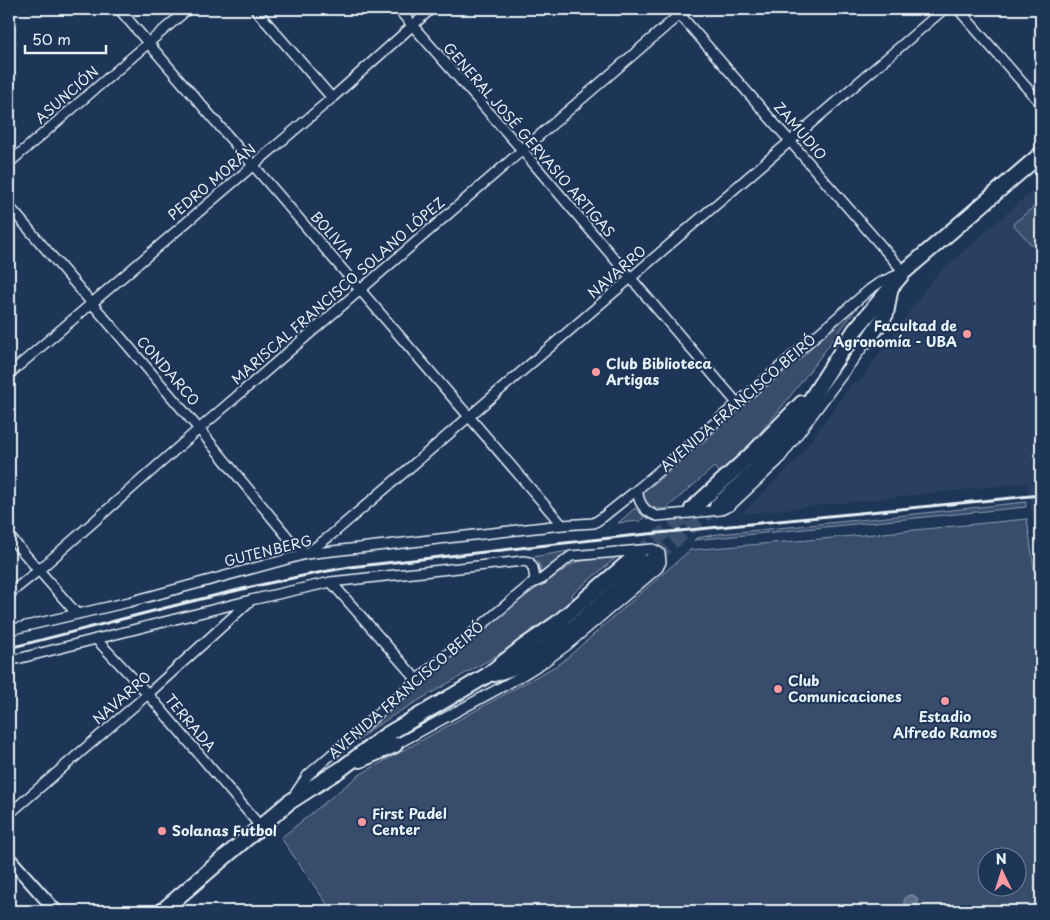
<svg xmlns="http://www.w3.org/2000/svg" width="1050" height="920" font-family="'Playpen Sans',sans-serif">
<style>
.built{fill:#2a4162}
.green{fill:#374d6c;stroke:#909fb2;fill-rule:evenodd}
.water{fill:#5d7089;stroke:#95a4b5}
.lines{fill:none;stroke-linecap:round;stroke-linejoin:round}
.secondary-tunnel{stroke:#3b516f;stroke-width:14;stroke-dasharray:14 7;stroke-linecap:butt}
.minor-casing{stroke:#e8f1f8;stroke-width:12}
.tertiary-casing{stroke:#e8f1f8;stroke-width:15}
.secondary-casing{stroke:#e8f1f8;stroke-width:18}
.minor{stroke:#1d3557;stroke-width:9}
.tertiary{stroke:#1d3557;stroke-width:11}
.secondary{stroke:#1d3557;stroke-width:14}
.rail{stroke:#e8f1f8;stroke-width:3}
.poi-dot{fill:#ff9aa2;stroke:#1d3557;stroke-width:2}
.labels{text-anchor:middle;stroke-width:4;stroke-linejoin:round;paint-order:stroke}
.street-label{font-size:14px;fill:#e8f1f8;stroke:#1d3557}
.poi-label{font-size:14px;font-weight:bold;fill:#e8f1f8;stroke:#1d3557;text-anchor:start}
</style>
<rect width="100%" height="100%" fill="#1d3557"/>
<filter id="ink" filterUnits="userSpaceOnUse"><feTurbulence type="fractalNoise" baseFrequency=".02" numOctaves="2"/><feDisplacementMap in="SourceGraphic" scale="10" xChannelSelector="R" yChannelSelector="G"/><feConvolveMatrix kernelMatrix="1 2 1 2 8 2 1 2 1" color-interpolation-filters="sRGB"/></filter>
<g filter="url(#ink)">
<!-- built -->
<path class="built" d="M1041,183V572L1027,483L741,514L795,462L854,381L858,384L934,277Z"/>
<!-- green -->
<g class="green">
<path d="M1041,201V238L1032,245L1013,224Z"/>
<path d="M858,304L859,305C815,363 774,423 721,474L714,467L666,509C648,510 635,499 650,483L653,485L717,430L715,427L764,385L767,387L809,351L806,347Z"/>
<path d="M1026,502V507L694,540L697,538L718,534L869,519Z"/>
<path d="M635,508L644,517L641,521L618,523Z"/>
<path d="M1027,519L1041,616V911H332L281,838L359,775L561,663L690,550L832,538ZM988,858H1018V888H988Z"/>
<path d="M569,551L541,575L540,565L532,557Z"/>
<path d="M618,556L571,595L575,600L543,626L513,646L402,710L372,729L358,741L355,739L492,620L537,588L576,562Z"/>
</g>
<!-- water -->
<circle class="water" cx="911" cy="902" r="7"/>
<g class="lines">
<!-- secondary-tunnel -->
<g class="secondary-tunnel">
<path d="M639,553L692,509"/>
<path d="M656,556L717,506"/>
</g>
<defs>
<g id="minor">
<path d="M119,9L562,525"/>
<path d="M255,9L332,98"/>
<path d="M398,9L522,150L737,403"/>
<path d="M958,9L1041,104"/>
<path d="M9,163L188,9"/>
<path d="M9,206L199,429L291,541L306,554L330,536L944,9"/>
<path d="M9,374L332,98L431,9"/>
<path d="M638,489C637,501 644,512 657,516L721,510L730,506L778,461L868,340"/>
<path d="M9,536L77,614"/>
<path d="M331,582L417,680"/>
<path d="M9,594L39,570L199,429L686,9"/>
<path d="M9,630L129,602L306,554L562,525L594,523L603,517L638,489L869,290L879,283L904,272L675,9"/>
<path d="M96,639L148,694L260,826"/>
<path d="M9,661L251,600L331,582L523,561L529,562L533,568L535,579L531,584"/>
<path d="M293,797L308,775L433,666L531,584L542,579L571,556L653,549L660,553L661,562L658,568L566,646L544,662L518,678L395,745"/>
<path d="M9,814L148,694L249,602"/>
</g>
<path id="tertiary" d="M9,858L56,911"/>
<g id="secondary">
<path d="M868,340L886,314L891,286"/>
<path d="M717,506L757,468L791,430L855,330L904,272L1041,154"/>
<path d="M692,509L754,452L802,403"/>
<path d="M494,674L518,666L544,649L575,626L656,556"/>
<path d="M360,760L395,745"/>
<path d="M162,911L288,803L341,769L386,735L486,676L523,647L556,624L639,553"/>
</g>
</defs>
<!-- minor casing -->
<use href="#minor" class="minor-casing"/>
<!-- tertiary casing -->
<use href="#tertiary" class="tertiary-casing"/>
<!-- secondary casing -->
<use href="#secondary" class="secondary-casing"/>
<!-- minor -->
<use href="#minor" class="minor"/>
<!-- tertiary -->
<use href="#tertiary" class="tertiary"/>
<!-- secondary -->
<use href="#secondary" class="secondary"/>
<!-- rail -->
<path class="rail" d="M9,648C122,620 235,587 350,567L628,536L1041,495"/>
</g>
</g>
<!-- markers -->
<g class="poi-dot">
<circle cx="967" cy="334" r="5"/>
<circle cx="596" cy="372" r="5"/>
<circle cx="778" cy="689" r="5"/>
<circle cx="945" cy="701" r="5"/>
<circle cx="362" cy="822" r="5"/>
<circle cx="162" cy="831" r="5"/>
</g>
<g class="labels">
<!-- street labels -->
<g class="street-label">
<text transform="translate(67 95) rotate(-41)" y="5">ASUNCIÓN</text>
<text transform="translate(800 131) rotate(49)" y="5">ZAMUDIO</text>
<text transform="translate(529 140) rotate(49)" y="5">GENERAL JOSÉ GERVASIO ARTIGAS</text>
<text transform="translate(212 182) rotate(-40)" y="5">PEDRO MORÁN</text>
<text transform="translate(332 235) rotate(49)" y="5">BOLIVIA</text>
<text transform="translate(617 272) rotate(-41)" y="5">NAVARRO</text>
<text transform="translate(338 291) rotate(-41)" y="5">MARISCAL FRANCISCO SOLANO LÓPEZ</text>
<text transform="translate(168 371) rotate(49)" y="5">CONDARCO</text>
<text transform="translate(738 403) rotate(-41)" y="5">AVENIDA FRANCISCO BEIRÓ</text>
<text transform="translate(268 551) rotate(-14)" y="5">GUTENBERG</text>
<text transform="translate(406 690) rotate(-41)" y="5">AVENIDA FRANCISCO BEIRÓ</text>
<text transform="translate(122 698) rotate(-41)" y="5">NAVARRO</text>
<text transform="translate(190 723) rotate(50)" y="5">TERRADA</text>
</g>
<!-- poi labels -->
<g class="poi-label">
<text x="957" y="331" text-anchor="end">Facultad de<tspan x="957" dy="16">Agronomía - UBA</tspan></text>
<text x="606" y="369">Club Biblioteca<tspan x="606" dy="16">Artigas</tspan></text>
<text x="788" y="686">Club<tspan x="788" dy="16">Comunicaciones</tspan></text>
<text x="945" y="722" text-anchor="middle">Estadio<tspan x="945" dy="16">Alfredo Ramos</tspan></text>
<text x="372" y="819">First Padel<tspan x="372" dy="16">Center</tspan></text>
<text x="172" y="836">Solanas Futbol</text>
</g>
</g>
<!-- margin -->
<rect width="1050" height="920" fill="none" stroke="#1d3557" stroke-width="30"/>
<rect x="15" y="15" width="1020" height="890" fill="none" stroke="#e8f1f8" stroke-width="2" filter="url(#ink)"/>
<!-- north arrow -->
<g transform="translate(1002 872) rotate(356)"><circle r="24" fill="#1d3557" stroke="#6e8097"/>
<path d="M0-4L9 19L0 12L-9 19Z" fill="#ff9aa2"/>
<text y="-8" font-size="14" font-weight="bold" text-anchor="middle" fill="#e8f1f8">N</text>
</g>
<!-- scale -->
<path d="M25 45v8h81v-8" fill="none" stroke="#e8f1f8" stroke-width="2.5"/>
<text x="32" y="45" font-size="15" fill="#e8f1f8" stroke="#1d3557" stroke-width="4" paint-order="stroke">50 m</text>
</svg>
